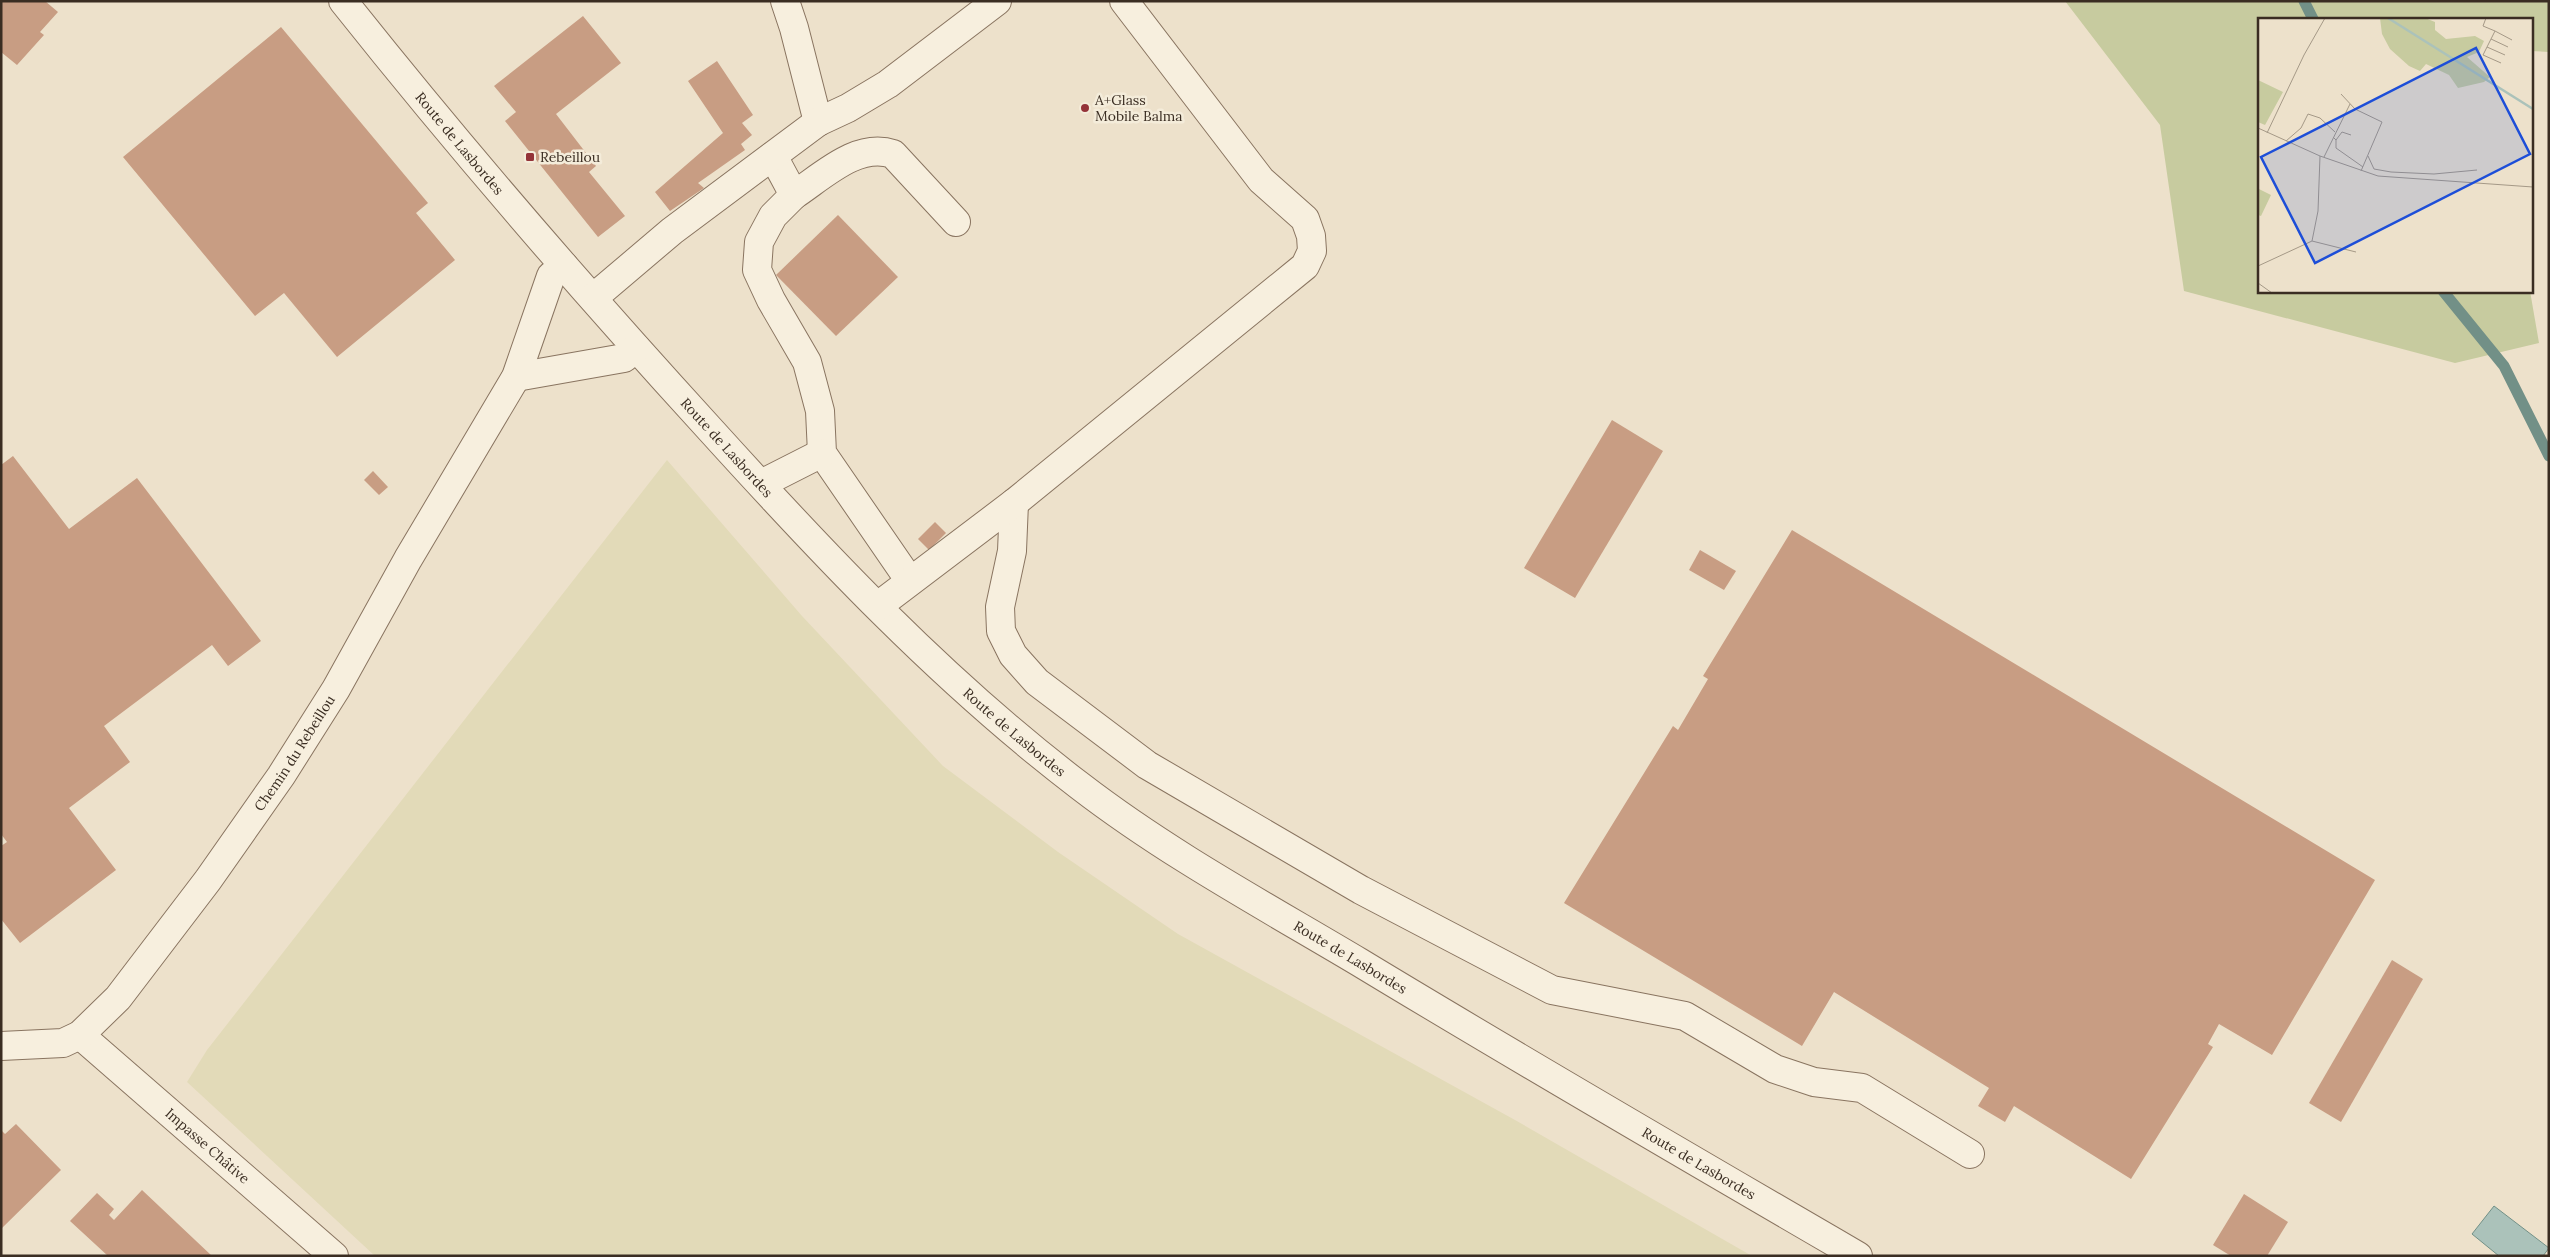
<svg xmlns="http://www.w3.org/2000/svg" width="2550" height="1257" font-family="Lora,serif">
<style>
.farmland{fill:#e2dab8}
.green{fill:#c7cb9f}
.water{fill:#abc2ba;stroke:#729087}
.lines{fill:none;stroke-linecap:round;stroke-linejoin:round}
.stream{stroke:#729087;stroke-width:11}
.building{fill:#c89d83}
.minor-casing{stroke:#897460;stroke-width:30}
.minor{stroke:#f7efde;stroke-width:28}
.poi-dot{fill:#943338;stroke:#f4ecda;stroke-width:2}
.labels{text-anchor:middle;stroke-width:5;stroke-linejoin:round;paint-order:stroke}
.poi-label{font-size:14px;fill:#3a2d22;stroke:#f4ecda;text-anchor:start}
.street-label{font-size:14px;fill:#3a2d22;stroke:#f4ecda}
.inset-river{fill:none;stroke:#abc2ba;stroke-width:2.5}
.inset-road{fill:none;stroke:#a59987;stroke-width:1}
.view{fill:#1d4ed8;fill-opacity:0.15;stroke:#1d4ed8;stroke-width:2.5}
.inset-edge{fill:none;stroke:#3a2d22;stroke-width:2.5}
</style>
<rect width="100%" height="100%" fill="#ede1cb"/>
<!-- farmland -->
<path class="farmland" d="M667,460L802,616L943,766L1058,852L1178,934L1515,1120L1752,1256H375L187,1082L207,1050Z"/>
<!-- green -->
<path class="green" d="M2065,1H2549V52L2531,51V19H2259V291H2530L2539,343L2455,363L2184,291L2160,125Z"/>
<!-- water -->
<path class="water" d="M2494,1206L2549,1248L2543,1256H2499L2472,1234Z"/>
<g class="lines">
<!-- stream -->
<g class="stream">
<path d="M2304,1L2313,19"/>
<path d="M2443,291L2504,366L2549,456"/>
</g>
</g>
<!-- building -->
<g class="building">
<path d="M1,1H45L58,12L40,32L44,35L17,65L1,52Z"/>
<path d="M583,16L621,63L556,114L596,166L589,172L625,216L598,237L505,121L516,112L494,86Z"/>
<path d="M281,27L428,203L416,213L455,260L337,357L284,293L255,316L123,157Z"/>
<path d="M717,61L753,115L742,123L752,135L741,144L745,150L698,183L704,188L670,211L655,192L723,133L688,81Z"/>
<path d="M838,215L898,277L836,336L776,275Z"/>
<path d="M1612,420L1663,451L1575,598L1524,568Z"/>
<path d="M13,456L69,529L137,478L261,641L228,666L212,645L104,726L130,762L69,808L116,870L20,943L1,919V846L7,842L1,834V465Z"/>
<path d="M373,471L388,487L379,495L364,480Z"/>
<path d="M935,522L946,533L929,550L918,539Z"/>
<path d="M1792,530L2375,880L2272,1055L2219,1024L2208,1044L2213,1047L2131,1179L2014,1106L2005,1122L1978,1106L1989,1088L1834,992L1802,1046L1564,903L1673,726L1678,730L1708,679L1703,676Z"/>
<path d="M1700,550L1736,571L1724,590L1689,570Z"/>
<path d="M2392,960L2423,979L2341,1122L2309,1103Z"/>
<path d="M16,1124L61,1170L1,1229V1130L5,1134Z"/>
<path d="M142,1190L212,1256H108L70,1221L97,1193L114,1209L109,1215L114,1220Z"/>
<path d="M2244,1194L2288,1222L2267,1256H2231L2213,1245Z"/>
</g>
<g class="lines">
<defs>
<g id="minor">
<path id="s1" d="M343,1C459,147 581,288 707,426C823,554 942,681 1080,786C1167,853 1265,906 1359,962C1524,1062 1691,1159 1858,1256"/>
<path d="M785,1L794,28L818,122"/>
<path d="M773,156L794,195L773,216L759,242L757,270L771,300L807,362L820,411L822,453L910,581"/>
<path d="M794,195C823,176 857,142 893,154L956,222"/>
<path d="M593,298L672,231L818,122L848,108L888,84L997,1"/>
<path d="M516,377L624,358L636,348"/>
<path d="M761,484L822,453"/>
<path d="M1014,503L1012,551L1000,607L1001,631L1013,655L1037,682L1147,765L1361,890L1552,990L1685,1016L1775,1069L1814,1082L1862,1088L1970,1154"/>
<path d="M878,606L1014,503L1305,266L1312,251L1311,236L1305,219L1261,180L1124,1"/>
<path id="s2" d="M80,1035L334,1256"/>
<path id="s3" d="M1,1046L63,1043L80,1035L118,998L208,880L281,776L336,689L408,559L516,377L551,276L564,266"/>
</g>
</defs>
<!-- minor casing -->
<use href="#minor" class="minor-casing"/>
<!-- minor -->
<use href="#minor" class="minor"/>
</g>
<!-- markers -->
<g class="poi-dot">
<circle cx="1085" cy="108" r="5"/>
<rect x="525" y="152" width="10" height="10" rx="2.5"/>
</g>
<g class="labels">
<!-- poi labels -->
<g class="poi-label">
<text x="1095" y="105">A+Glass<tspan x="1095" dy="16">Mobile Balma</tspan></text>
<text x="540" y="162">Rebeillou</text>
</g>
<!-- street labels -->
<g class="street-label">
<text dy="5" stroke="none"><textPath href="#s1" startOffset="184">Route de Lasbordes</textPath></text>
<text dy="5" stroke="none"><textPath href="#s1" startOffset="589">Route de Lasbordes</textPath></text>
<text dy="5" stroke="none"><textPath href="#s1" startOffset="994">Route de Lasbordes</textPath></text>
<text dy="5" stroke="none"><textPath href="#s3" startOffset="436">Chemin du Rebeillou</textPath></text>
<text dy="5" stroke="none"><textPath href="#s1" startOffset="1399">Route de Lasbordes</textPath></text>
<text dy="5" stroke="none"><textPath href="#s2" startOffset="169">Impasse Châtive</textPath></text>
<text dy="5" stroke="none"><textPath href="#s1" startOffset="1804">Route de Lasbordes</textPath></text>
</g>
</g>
<!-- overview -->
<g transform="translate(2258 18)">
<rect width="275" height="275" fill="#ede1cb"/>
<path d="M122,0H167L177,4V12L188,21L217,18L226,23L221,34L209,39L232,59L226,64L200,70L191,57L168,46L162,53L151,48L132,31L124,16ZM0,62L25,74L7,107L0,104ZM1,171L13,177L3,198L0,197Z" fill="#c7cb9f"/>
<path class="inset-river" d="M130,0L275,91"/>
<path class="inset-road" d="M228,0L225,8L237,13L225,37L243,45M237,13L254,22M233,21L250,29M229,29L247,37M83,76L97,91L124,104L103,153M0,110L62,138L120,158L275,169M9,115L46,37L67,0M75,119L78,122V130L105,149M78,122L84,114L93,117M28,123L43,110L50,96L62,100L77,114M110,138L116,151L133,154L176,156L219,152M66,139L92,86M54,223L98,234M0,248L54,223L60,193L62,138M0,265L14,275"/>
<path class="view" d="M218,30L272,136L57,245L3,139Z"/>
<rect width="275" height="275" class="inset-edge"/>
</g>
<!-- border -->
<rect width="2550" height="1257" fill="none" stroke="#3a2d22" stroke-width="5"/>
</svg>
